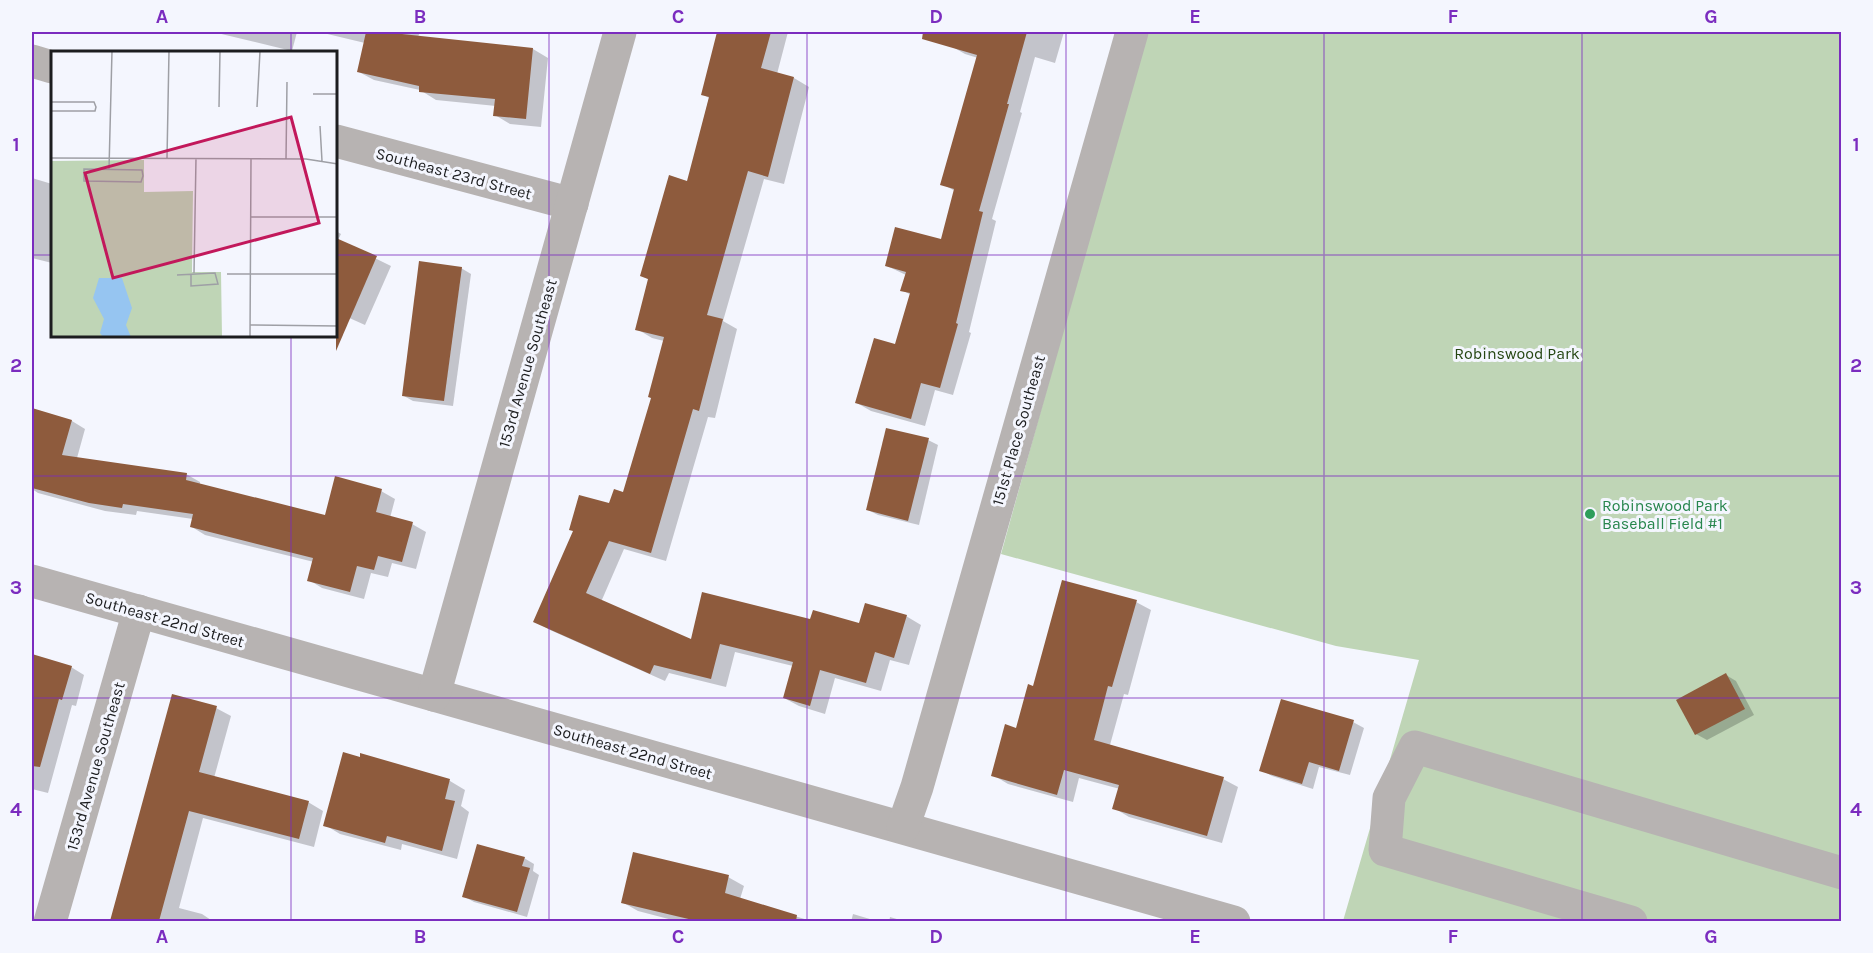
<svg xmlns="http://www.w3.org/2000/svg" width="1873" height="953" font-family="Karla,sans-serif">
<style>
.green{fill:#bfd5b6}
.shadow{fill:#0003}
.building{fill:#8e5b3d}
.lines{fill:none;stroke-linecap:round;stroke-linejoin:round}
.minor{stroke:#b7b3b2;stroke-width:33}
.grid{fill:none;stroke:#7b2cbf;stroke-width:1.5;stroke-opacity:0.55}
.leisure-dot{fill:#2e9e5b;stroke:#f4f6fe;stroke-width:2}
.labels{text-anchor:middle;stroke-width:6;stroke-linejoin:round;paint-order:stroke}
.street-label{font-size:16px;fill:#1c1d1f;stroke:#f4f6fe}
.park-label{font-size:16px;fill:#254612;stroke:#f4f6fe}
.leisure-label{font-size:16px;fill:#27864d;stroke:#f4f6fe;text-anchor:start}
.inset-road{fill:none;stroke:#9e9fa5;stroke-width:1.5}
.view{fill:#c2185b;fill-opacity:0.15;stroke:#c2185b;stroke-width:3}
.inset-edge{fill:none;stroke:#1c1d1f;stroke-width:3}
.neatline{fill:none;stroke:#7b2cbf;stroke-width:2}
.grid-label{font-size:20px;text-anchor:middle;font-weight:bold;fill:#7b2cbf}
</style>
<rect width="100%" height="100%" fill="#f4f6fe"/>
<!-- green -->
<path class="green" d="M1146,32H1841V921H1343L1419,660L1336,646L1001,554Z"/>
<!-- shadow -->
<g class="shadow">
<path d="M213,32H297L292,51Z"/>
<path d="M319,32H420L418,37L533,49L548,58L541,127L510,124L495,115L496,106L436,100L420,90L374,80L359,72L365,43Z"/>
<path d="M721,32H788L777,74L794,78L809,87L784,184L764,179L723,321L737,329L715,418L708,417L666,561L624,549L601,602L692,641L811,621L860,625L906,616L921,625L909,665L890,660L881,691L835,678L825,714L799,706L784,698L793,666L735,652L726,687L669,673L665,681L550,630L535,621L610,505L624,493L652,398L664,341L652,338L637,329L650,280L642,276L688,182L709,98L702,94L716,69Z"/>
<path d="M956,32H1064L1055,63L1035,57L1020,112L1022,113L992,219L996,221L969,332L971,333L953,395L935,390L925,426L871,411L857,403L897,346L911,295L902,290L906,275L887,266L942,241L955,191L942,184L978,58L965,54L951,46Z"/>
<path d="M32,178L52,184V263L32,258Z"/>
<path d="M336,231L341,234L338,240L391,266L365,325L336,312Z"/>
<path d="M461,268L471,274L453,406L413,401L404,396Z"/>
<path d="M32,410L72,421L85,429L77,458L186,474L200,482V485L326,517L381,491L395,499L390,518L412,524L426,532L416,569L392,563L388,577L371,573L364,599L322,588L309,580L314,562L205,535L192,527L193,519L137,511L136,515L105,511L38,493L32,489Z"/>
<path d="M928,440L938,445L919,525L878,515L868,510Z"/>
<path d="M1136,602L1151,610L1128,695L1124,694L1110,745L1223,779L1238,787L1222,843L1129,817L1114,808L1120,789L1079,778L1073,802L1008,784L993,775L1017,730L1034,688Z"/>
<path d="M32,656L71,667L84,675L76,706L72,705L48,793L32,789Z"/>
<path d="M1726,675L1736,681L1754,715L1707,740L1696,734Z"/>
<path d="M216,708L231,716L214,778L308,802L323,811L314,847L203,818L179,908L202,914L214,922H117L113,919Z"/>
<path d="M1353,722L1364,728L1350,775L1319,767L1313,789L1272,776L1261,770Z"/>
<path d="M361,755L450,781L465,790L461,806L469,812L457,859L402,844L401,850L340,834L325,825Z"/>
<path d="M524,858L534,864L533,871L539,875L527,917L474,902L463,896Z"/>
<path d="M728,877L744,886L740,899L814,922H680L638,911L622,902Z"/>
<path d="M853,914L880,922H851Z"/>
<path d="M890,917L907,922H889Z"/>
</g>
<!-- building -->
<g class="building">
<path d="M366,32H403L402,34L533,48L526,119L493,116L495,99L419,92V86L357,72Z"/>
<path d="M717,32H771L761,68L794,77L768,177L748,171L707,315L723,319L699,411L693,409L651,553L609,541L586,593L691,639L702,592L810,619L813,610L859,623L865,603L907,615L894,658L875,652L866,683L820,670L810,706L783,698L793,662L720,644L711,679L654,665L650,674L533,622L573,531L569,530L579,495L609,503L614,489L623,492L651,398L648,397L664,337L635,330L648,279L640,276L669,175L687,181L709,97L701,95Z"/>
<path d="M923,32H1027L1007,104H1009L979,211L983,212L956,323L958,324L940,388L921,383L911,419L855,403L874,338L895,344L910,293L900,291L906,272L885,266L895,227L941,239L954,189L940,185L977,55L922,39Z"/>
<path d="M336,238L377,256L336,351Z"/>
<path d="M419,261L462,267L444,401L402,396Z"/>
<path d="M32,408L72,420L62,455L187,473L186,480L325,515L335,476L382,489L376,512L413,522L402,562L378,556L374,570L357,566L350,592L307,581L313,558L190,527L193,514L123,504L122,508L89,503L32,488Z"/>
<path d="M886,428L929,438L908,521L866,510Z"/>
<path d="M1062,580L1137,600L1112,687L1108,686L1094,740L1224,777L1207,836L1112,809L1119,785L1064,770L1057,795L991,776L1005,724L1016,728L1028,684L1033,686Z"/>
<path d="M32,654L72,666L62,700L59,699L40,767L32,766Z"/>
<path d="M1726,673L1745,709L1695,735L1676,700Z"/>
<path d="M172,694L217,706L199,772L309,801L299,839L189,811L159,921H110Z"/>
<path d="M1281,699L1354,720L1339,771L1309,762L1302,784L1259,771Z"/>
<path d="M343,752L360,757V753L450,779L445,799L455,801L442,851L387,836L385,843L323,826Z"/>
<path d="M477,844L525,857L522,866L530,868L517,912L462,897Z"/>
<path d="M633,852L729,875L725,893L797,915L796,921H697L621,903Z"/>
</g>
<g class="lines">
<!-- minor -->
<g class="minor">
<path d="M32,61L52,67"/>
<path d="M336,141L572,204"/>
<path d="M32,581L1234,922"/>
<path d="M434,695L620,32"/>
<path d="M903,827L917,787L1132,32"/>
<path d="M50,922L139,611"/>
<path d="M1631,922L1385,850L1389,798L1415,747L1842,873"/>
</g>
</g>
<!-- grid -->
<path class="grid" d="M291,32V52M549,32V922M807,32V922M1066,32V922M1324,32V922M1582,32V922M32,255H52M336,255H1842M291,336V922M32,476H1842M32,698H1842"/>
<!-- markers -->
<circle class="leisure-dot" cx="1590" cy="514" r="6"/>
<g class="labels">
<!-- street labels -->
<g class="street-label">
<text transform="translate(454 173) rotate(15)" y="6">Southeast 23rd Street</text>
<text transform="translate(527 363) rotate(-74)" y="6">153rd Avenue Southeast</text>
<text transform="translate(1018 430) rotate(-74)" y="6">151st Place Southeast</text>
<text transform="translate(165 619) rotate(16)" y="6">Southeast 22nd Street</text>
<text transform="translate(633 751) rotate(16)" y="6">Southeast 22nd Street</text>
<text transform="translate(95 766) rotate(-74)" y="6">153rd Avenue Southeast</text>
</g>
<!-- park labels -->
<g class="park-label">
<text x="1517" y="359">Robinswood Park</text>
</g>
<!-- leisure labels -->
<g class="leisure-label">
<text x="1602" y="511">Robinswood Park<tspan x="1602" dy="18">Baseball Field #1</tspan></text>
</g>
</g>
<!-- overview -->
<g transform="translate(51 51)">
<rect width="286" height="286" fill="#f4f6fe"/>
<path d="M93,109V141L142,140L141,221H170L171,286H0V110Z" fill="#bfd5b6"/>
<path d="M48,227H71L81,257L75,274L80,286H52L49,282L53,268L42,247Z" fill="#96c5f1"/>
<path class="inset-road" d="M262,43H287M0,51H43L45,56L44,60H0M168,56L169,0M206,56L209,0M269,75L271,110M0,107L255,108L287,113M116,107L118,0M235,108L236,31M33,118L91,119L92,125L90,131L33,130ZM58,118L61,0M199,166H287M143,222L145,107M176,223H287M126,224L164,222L167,233L140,235V223M199,274L287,275M199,286L200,108"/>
<path class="view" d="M240,66L268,172L62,227L34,122Z"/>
<rect width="286" height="286" class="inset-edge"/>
</g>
<!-- border -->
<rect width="1873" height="953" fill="none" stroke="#f4f6fe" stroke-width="66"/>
<rect x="33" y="33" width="1807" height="887" class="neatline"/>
<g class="grid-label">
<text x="162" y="23">A</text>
<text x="420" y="23">B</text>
<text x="678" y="23">C</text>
<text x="936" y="23">D</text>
<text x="1195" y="23">E</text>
<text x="1453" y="23">F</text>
<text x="1711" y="23">G</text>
<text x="16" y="151">1</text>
<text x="1856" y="151">1</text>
<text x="16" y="372">2</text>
<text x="1856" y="372">2</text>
<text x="16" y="594">3</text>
<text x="1856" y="594">3</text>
<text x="16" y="816">4</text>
<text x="1856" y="816">4</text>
<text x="162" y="943">A</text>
<text x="420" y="943">B</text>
<text x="678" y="943">C</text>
<text x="936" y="943">D</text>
<text x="1195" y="943">E</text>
<text x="1453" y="943">F</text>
<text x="1711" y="943">G</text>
</g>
</svg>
